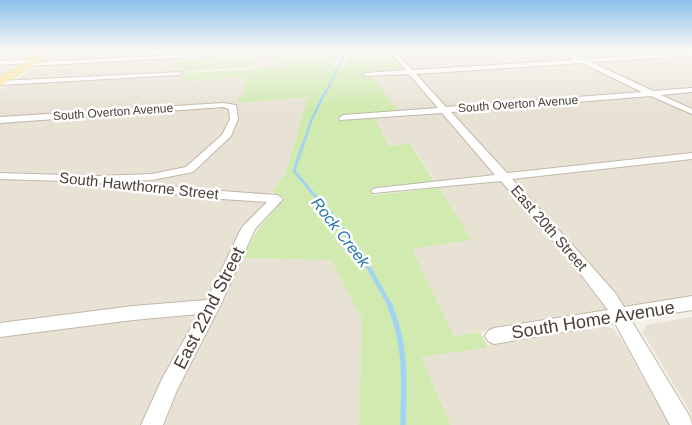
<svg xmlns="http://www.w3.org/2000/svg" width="692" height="425" font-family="Helvetica,sans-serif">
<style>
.residential{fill:#e8e2d5}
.green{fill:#d0eaaf}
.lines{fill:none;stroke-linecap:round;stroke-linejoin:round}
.stream-far4{stroke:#a2d3f3;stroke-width:2}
.stream-far3{stroke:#a2d3f3;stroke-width:2.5}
.stream-far2{stroke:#a2d3f3;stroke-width:3}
.stream-far1{stroke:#a2d3f3;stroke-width:4.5}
.stream{stroke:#a2d3f3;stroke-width:5.5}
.street-casing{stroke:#c0b8a9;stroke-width:2}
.primary-casing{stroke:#e8be62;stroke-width:1}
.street{fill:#fff;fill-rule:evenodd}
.primary{fill:#ffdf96;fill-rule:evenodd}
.labels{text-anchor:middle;stroke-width:5;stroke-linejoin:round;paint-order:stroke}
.far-street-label{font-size:12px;fill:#484036;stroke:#fff}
.street-label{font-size:15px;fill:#484036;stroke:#fff}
.water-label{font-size:16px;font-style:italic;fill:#2a79b0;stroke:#fff}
.near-street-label{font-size:18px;fill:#484036;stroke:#fff}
</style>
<rect width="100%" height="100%" fill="#f4f0e7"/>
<!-- residential -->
<g class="residential">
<path d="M0,50H44L0,77Z"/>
<path d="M62,50H98L93,53L158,52L167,50H287L181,56L172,74L184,73L182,81L246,77L243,95L238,103L309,97L286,172L262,207L240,232L229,254L242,258L331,260L362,319L359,425H0V122L219,108L227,104L0,118V90Z"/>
<path d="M394,50H692V296L454,336L412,249L472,240L411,143L389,146L374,117L400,114L371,75L415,72Z"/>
<path d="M275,53L278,68L252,70V55Z"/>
<path d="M692,317V415L643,333L646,325Z"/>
<path d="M605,326L614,329L624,343L669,425H451L421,357Z"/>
</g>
<!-- green -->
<g class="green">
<path d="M337,50L339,55L332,67L345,66L348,55L346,50H388L406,70L362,74L371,75L398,111L337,117L339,121L374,117L389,146L410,143L434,181L370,188L373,195L439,188L472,240L412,249L454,336L480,332L488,347L421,357L451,425H359L362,319L331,260L242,258L258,229L285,198L272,192L286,172L308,97L238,103L239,97L243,95L246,77L181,81L184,73L278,68L275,53Z"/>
<path d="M252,55V67L173,72L180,58Z"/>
</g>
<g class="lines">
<!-- stream-far4 -->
<path class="stream-far4" d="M326,92L345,54L342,50"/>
<!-- stream-far3 -->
<path class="stream-far3" d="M303,146L311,121L326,90"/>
<!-- stream-far2 -->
<path class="stream-far2" d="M303,144L294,171L332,216"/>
<!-- stream-far1 -->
<path class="stream-far1" d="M331,214L361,254L391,307"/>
<!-- stream -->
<path class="stream" d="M390,306C407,347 404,381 403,425"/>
<defs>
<g id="street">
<path d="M281,50H313L30,66L27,63L0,65V61L35,59L38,62Z"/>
<path d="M388,50H394L412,70L575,60L556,50H563L584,59L692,52V56L591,62L653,91L692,88V92L661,95L692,109V114L651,96L451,112L507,173L692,153V159L512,179L586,260L616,294L624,307L692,296V310L631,320L690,417L692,425H670L615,323L494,344L488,341L485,336L488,331L494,328L608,310L576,268L501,181L373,193L371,191L373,189L377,188L495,175L442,113L340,120L339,118L343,115L438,108L409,74L364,76L363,75L366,73L406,70ZM582,63L642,92L446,107L416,74Z"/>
<path d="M181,72L182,73L179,75L0,85V81Z"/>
<path d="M223,103L236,105L238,119L231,136L193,172L152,180L134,181L192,189L277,195L283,199L255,229L220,306L177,390L163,425H141L163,377L199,314L133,320L0,337V323L133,306L207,300L242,227L267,202L192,197L97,182L0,179V173L97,176L152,174L186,167L222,135L230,119L229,109L223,107L0,123V117Z"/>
</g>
<path id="primary" d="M47,50H58L0,86V78Z"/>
</defs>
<!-- street casing -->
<use href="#street" class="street-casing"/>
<!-- primary casing -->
<use href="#primary" class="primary-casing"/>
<!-- street -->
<use href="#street" class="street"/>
<!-- primary -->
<use href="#primary" class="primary"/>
</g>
<!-- sky -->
<linearGradient id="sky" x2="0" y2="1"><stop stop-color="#8cc0ec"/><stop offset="0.46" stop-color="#faf8f4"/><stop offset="1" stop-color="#faf8f4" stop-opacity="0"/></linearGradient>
<rect width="692" height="109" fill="url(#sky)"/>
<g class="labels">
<!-- far-street labels -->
<g class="far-street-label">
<text transform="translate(518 104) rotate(-4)" y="4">South Overton Avenue</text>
<text transform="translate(113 112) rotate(-4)" y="4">South Overton Avenue</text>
</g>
<!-- street labels -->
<g class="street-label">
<text transform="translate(139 186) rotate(6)" y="5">South Hawthorne Street</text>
<text transform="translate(549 228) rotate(49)" y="5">East 20th Street</text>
</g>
<!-- water labels -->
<g class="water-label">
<text transform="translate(341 232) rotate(52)" y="6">Rock Creek</text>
</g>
<!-- near-street labels -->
<g class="near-street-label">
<text transform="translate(209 308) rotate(-63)" y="6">East 22nd Street</text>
<text transform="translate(593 320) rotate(-9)" y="6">South Home Avenue</text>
</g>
</g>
</svg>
